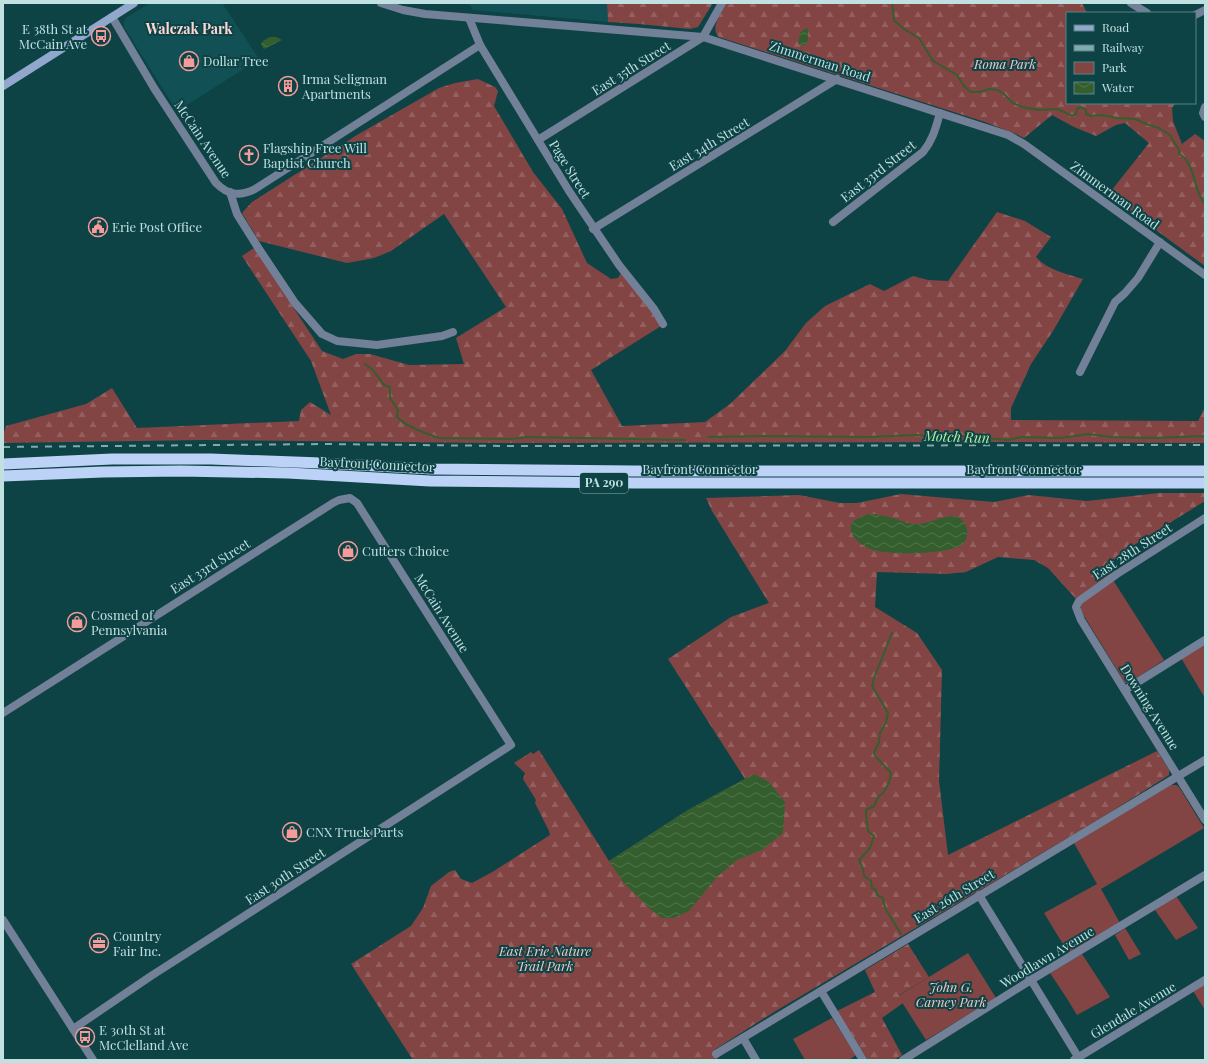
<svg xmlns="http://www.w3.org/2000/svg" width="1208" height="1063" font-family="'Playfair Display',serif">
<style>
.built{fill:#115155}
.green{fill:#834444}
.forest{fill:url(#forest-firs)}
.water{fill:url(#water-waves)}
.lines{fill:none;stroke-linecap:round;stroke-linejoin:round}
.stream{stroke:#355e2e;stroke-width:2}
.minor{stroke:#728098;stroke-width:8}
.tertiary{stroke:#728098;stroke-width:8}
.secondary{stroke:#91a7cc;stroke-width:8}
.trunk{stroke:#bcd2f6;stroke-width:11}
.rail{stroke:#82a9ab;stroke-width:2;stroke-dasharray:7 7;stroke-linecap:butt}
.labels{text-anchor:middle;stroke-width:4;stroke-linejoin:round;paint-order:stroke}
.shield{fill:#0e4346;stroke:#8bb1b2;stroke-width:1}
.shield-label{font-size:12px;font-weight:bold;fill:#c0e0e1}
.poi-label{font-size:13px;fill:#c0e0e1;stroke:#0e4346;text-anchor:start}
.street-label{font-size:13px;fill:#c0e0e1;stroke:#0e4346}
.park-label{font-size:13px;font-style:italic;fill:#f2c9c7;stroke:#0e4346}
.neighbourhood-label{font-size:14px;font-weight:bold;fill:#fbd7d6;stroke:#0e4346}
.water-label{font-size:14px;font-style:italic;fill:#afeda3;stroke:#0e4346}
</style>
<defs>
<pattern id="forest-firs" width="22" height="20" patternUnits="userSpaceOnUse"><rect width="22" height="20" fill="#834444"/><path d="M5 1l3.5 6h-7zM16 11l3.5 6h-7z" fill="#935f5f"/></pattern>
<pattern id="water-waves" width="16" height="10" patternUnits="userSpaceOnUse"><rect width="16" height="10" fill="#355e2e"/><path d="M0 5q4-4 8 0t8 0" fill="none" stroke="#50754c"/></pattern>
</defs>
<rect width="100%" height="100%" fill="#0e4346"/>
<!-- built -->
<g class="built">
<path d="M150,3H222L259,59L184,107L181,111L180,116L124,27V22L126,18Z"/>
<path d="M469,3H607L608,22L473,10Z"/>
</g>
<!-- green -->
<g class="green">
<path d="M1113,580L1164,660L1129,683H1125L1081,611V603Z"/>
<path d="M1205,643V698L1181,658Z"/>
<path d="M1171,785H1176L1179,787L1204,828L1101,889L1120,923L1069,954L1044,913L1097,884L1074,843Z"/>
<path d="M1176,896L1198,928L1176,940L1155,910Z"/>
<path d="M1125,928L1141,954L1129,960L1115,935Z"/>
<path d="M968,953L996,998L926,1040L898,996Z"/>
<path d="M1082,954L1110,997L1077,1015L1066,997L1050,973Z"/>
<path d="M1205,983V1010L1193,991Z"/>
<path d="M832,1018L856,1055L849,1060H805L793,1039Z"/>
</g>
<!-- forest -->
<g class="forest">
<path d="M607,3H713L698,27L690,29L639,24L608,22Z"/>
<path d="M726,3H1082L1087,13H1067V103H1176L1172,108L1173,121L1182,144L1195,134L1205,141V266L1108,195L1149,143L1125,123L1116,125L1096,136L1074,127L1052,115L1024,138L1016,134L985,122L719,37C709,28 722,13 726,3Z"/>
<path d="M478,79L495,87L498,91L494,106L533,172L562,209L587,263L611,279L618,278L621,273L643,299L661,326L591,370L622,426L705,422L730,404L785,351L806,323L825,306L870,284L884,291L913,276L928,280L948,281L997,212L1025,221L1051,237L1036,257C1047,270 1067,274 1083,279L1053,331L1031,364L1011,408V420L1198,421L1205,407V443L997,442L489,443L204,440L3,443V435L6,426L86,404L112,388L137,428L299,421L301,410L310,402L331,415L311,361L242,256L254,248L322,351L343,359L356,354H370L409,365L464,364L456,338L506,307L444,214L391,251L374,258L347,263L259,241L242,213L252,202L357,135L439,88L455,83Z"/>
<path d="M1159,493H1205V501L1118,555L1113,562L1114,572L1076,599L1048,568L1034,560L998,557L966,572L946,574L877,572L875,607L917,633L942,670L939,781L948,855L1157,751L1169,770V775L1166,777L1101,818L774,1012L714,1050L718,1058L716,1060H413L351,964L411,926L423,908L431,886L449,872L455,870L461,879L472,883L494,871L550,835L549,831L535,803L536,800L523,779L525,773L514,763L531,752L533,754L539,750L609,861L745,779L668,659L731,617L769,603L712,511L706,498L799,495L840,503H857L901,494L982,501L994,502L1029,495L1087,501Z"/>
<path d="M908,944L929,977L899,995L903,1003L882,1018L902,1055L894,1060H868L837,1011L875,992L865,970Z"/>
</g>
<!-- water -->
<g class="water">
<path d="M806,28L808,29V40L805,45H801L798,43L800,33Z"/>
<path d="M270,37H276L282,40L264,49L261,44L263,41Z"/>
<path d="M873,514C881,515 889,517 897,519C902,521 908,524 914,524C928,526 953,508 963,521C966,524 968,530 967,535C967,540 963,545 958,547C940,554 883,557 866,547C843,534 846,516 873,514Z"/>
<path d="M754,774L769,782L785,802L783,833L762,850L737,860L717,877L689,911L674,918H662L650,909L623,882L609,861L686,811L722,791Z"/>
</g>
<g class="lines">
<!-- stream -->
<g class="stream">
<path d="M892,3L894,20L904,29L919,38L933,61L957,75L964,86L971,92H979L990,89L998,90L1005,95L1013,103L1022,107L1038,110L1058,109L1072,116L1076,114L1077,109L1081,107L1086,110V114L1091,116L1102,115L1117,118L1135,119L1149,125L1159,128L1170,135L1179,150V154C1197,164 1192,190 1205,204"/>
<path d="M365,364L373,370L384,385L390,387V398L398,410L397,417C406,427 427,434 439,438L510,439L527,437L685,440"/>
<path d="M709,437L761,436L868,437L917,435L934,437L950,435L1009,440L1021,437L1061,438L1088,434L1111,437L1153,438L1205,436"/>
<path d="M892,633L874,678L872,686L888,713L886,722L880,733L879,742L874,753L876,757L891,773L889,783L883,793L879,796L874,806L866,810V814L868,831L874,836L870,848L859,860L863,869L864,876L871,881L872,888L876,890L877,895L883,898L885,908L901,934"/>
</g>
<!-- minor -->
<g class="minor">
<path d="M1131,3L1147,13"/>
<path d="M1195,15L1205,10"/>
<path d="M112,17L154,88L216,183C228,195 239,197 255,189L480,45"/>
<path d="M469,18L480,45L569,191L619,265L654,309L663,324"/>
<path d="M1205,107L1203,113L1205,117"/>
<path d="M538,140L703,37L722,3"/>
<path d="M230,192L237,214L259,249L295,303L322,334L337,341L377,345L442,336L453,332"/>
<path d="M833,222L923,152C933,140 936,127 940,113"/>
<path d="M593,229L837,79"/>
<path d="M1080,372L1115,302L1125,293L1138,278L1160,242"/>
<path d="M1205,518L1117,574L1079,601L1076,607L1081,620L1205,820"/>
<path d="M1125,690L1205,640"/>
<path d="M3,713L333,503L339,500L350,498L357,503L511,745L151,976L73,1029"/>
<path d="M979,895L1080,1060"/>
<path d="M821,991L863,1060"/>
<path d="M743,1038L756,1060"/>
<path d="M716,1054L1205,760"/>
<path d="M903,1060L1031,980L1205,875"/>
<path d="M1074,1060L1205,980"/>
</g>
<!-- tertiary -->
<g class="tertiary">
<path d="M381,3L403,10L425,14L703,37L1008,135L1024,144L1205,275"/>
<path d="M3,920L93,1060"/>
</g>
<!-- secondary -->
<path class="secondary" d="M3,86L134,3"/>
<!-- trunk -->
<g class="trunk">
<path d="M3,464L112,459H211L321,463L432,469L634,471H1205"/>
<path d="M3,476L103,472L181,471L288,473L430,481L635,483H1205"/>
</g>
<!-- rail -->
<path class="rail" d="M3,447L326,444L506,446L1205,445"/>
</g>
<!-- icons -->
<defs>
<symbol id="bus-ring" viewBox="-11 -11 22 22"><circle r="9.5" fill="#0e4346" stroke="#f59b9a" stroke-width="1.5"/><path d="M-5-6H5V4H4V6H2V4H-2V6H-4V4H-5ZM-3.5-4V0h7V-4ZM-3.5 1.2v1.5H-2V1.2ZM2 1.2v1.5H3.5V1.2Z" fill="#f59b9a"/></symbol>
<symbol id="shop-ring" viewBox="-11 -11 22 22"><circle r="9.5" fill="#0e4346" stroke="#f59b9a" stroke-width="1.5"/><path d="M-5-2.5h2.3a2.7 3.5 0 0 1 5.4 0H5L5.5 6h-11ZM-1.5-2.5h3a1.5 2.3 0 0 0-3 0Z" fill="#f59b9a"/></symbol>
<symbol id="building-ring" viewBox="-11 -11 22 22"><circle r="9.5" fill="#0e4346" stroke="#f59b9a" stroke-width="1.5"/><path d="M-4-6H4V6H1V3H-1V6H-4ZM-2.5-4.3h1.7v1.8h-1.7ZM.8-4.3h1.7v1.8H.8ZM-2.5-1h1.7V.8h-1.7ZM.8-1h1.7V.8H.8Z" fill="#f59b9a"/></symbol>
<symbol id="church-ring" viewBox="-11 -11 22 22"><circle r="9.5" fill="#0e4346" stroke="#f59b9a" stroke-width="1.5"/><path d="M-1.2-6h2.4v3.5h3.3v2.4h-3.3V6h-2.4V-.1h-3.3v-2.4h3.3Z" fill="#f59b9a"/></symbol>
<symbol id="civic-ring" viewBox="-11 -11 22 22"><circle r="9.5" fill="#0e4346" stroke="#f59b9a" stroke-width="1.5"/><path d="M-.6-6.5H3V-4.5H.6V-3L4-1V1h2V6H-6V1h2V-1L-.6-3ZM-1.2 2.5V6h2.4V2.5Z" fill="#f59b9a"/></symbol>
<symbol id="office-ring" viewBox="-11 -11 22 22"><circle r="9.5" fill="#0e4346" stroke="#f59b9a" stroke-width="1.5"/><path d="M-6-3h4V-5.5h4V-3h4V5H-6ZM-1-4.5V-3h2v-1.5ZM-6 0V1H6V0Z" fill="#f59b9a"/></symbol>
</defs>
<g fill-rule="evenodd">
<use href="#bus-ring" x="90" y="25" width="22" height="22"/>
<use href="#shop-ring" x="178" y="50" width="22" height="22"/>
<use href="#building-ring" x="277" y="75" width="22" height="22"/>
<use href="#church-ring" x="238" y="144" width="22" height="22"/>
<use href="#civic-ring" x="87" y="216" width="22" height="22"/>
<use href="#shop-ring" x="337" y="540" width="22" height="22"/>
<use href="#shop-ring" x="66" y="611" width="22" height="22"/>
<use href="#shop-ring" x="281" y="821" width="22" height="22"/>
<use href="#office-ring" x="88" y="932" width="22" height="22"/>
<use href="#bus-ring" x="74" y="1026" width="22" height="22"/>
</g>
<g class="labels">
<!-- shield labels -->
<rect class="shield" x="580" y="473" width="48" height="20" rx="3"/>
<g class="shield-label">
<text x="604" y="487">PA 290</text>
</g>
<!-- poi labels -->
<g class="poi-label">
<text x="87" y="34" text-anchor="end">E 38th St at<tspan x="87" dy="15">McCain Ave</tspan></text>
<text x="203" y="66">Dollar Tree</text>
<text x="302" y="84">Irma Seligman<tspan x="302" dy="15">Apartments</tspan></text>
<text x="263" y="153">Flagship Free Will<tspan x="263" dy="15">Baptist Church</tspan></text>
<text x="112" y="232">Erie Post Office</text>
<text x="362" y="556">Cutters Choice</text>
<text x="91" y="620">Cosmed of<tspan x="91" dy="15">Pennsylvania</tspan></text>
<text x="306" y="837">CNX Truck Parts</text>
<text x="113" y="941">Country<tspan x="113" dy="15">Fair Inc.</tspan></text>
<text x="99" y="1035">E 30th St at<tspan x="99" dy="15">McClelland Ave</tspan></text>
</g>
<!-- street labels -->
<g class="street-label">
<text transform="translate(820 61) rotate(18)" y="5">Zimmerman Road</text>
<text transform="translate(631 68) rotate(-32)" y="5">East 35th Street</text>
<text transform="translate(203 139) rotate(56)" y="5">McCain Avenue</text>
<text transform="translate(709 144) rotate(-31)" y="5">East 34th Street</text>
<text transform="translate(570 169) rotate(58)" y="5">Page Street</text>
<text transform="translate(878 171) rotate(-38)" y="5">East 33rd Street</text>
<text transform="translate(1115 195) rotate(36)" y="5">Zimmerman Road</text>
<text transform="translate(377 464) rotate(3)" y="5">Bayfront Connector</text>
<text x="700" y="474">Bayfront Connector</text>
<text x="1024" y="474">Bayfront Connector</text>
<text transform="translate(1132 551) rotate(-33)" y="5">East 28th Street</text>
<text transform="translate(210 566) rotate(-32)" y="5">East 33rd Street</text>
<text transform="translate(442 613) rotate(58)" y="5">McCain Avenue</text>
<text transform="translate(1150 707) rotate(58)" y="5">Downing Avenue</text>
<text transform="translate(285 876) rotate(-33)" y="5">East 30th Street</text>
<text transform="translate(954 896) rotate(-31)" y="5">East 26th Street</text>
<text transform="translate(1047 957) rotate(-31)" y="5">Woodlawn Avenue</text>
<text transform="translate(1133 1010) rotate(-31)" y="5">Glendale Avenue</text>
</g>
<!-- park labels -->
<g class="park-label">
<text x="1005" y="69">Roma Park</text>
<text x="545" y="956">East Erie Nature<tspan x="545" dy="15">Trail Park</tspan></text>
<text x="951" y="992">John G.<tspan x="951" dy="15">Carney Park</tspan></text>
</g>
<!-- neighbourhood labels -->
<g class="neighbourhood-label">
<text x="189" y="34">Walczak Park</text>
</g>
<!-- water labels -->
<g class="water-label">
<text transform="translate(957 437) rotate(2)" y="5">Motch Run</text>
</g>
</g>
<!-- border -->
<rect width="1208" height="1063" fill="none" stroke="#c0e0e1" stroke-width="8"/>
<!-- legend -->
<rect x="1066" y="12" width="130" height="92" fill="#0e4346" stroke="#558284"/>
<rect x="1074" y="25" width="20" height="6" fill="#91a7cc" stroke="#558284"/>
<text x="1102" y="32" font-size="12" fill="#c0e0e1">Road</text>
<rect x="1074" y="45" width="20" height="6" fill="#82a9ab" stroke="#558284"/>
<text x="1102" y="52" font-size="12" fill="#c0e0e1">Railway</text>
<rect x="1074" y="62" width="20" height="12" fill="#834444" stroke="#558284"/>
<text x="1102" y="72" font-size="12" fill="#c0e0e1">Park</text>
<rect x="1074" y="82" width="20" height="12" fill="url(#water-waves)" stroke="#558284"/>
<text x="1102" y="92" font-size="12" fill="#c0e0e1">Water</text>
</svg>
